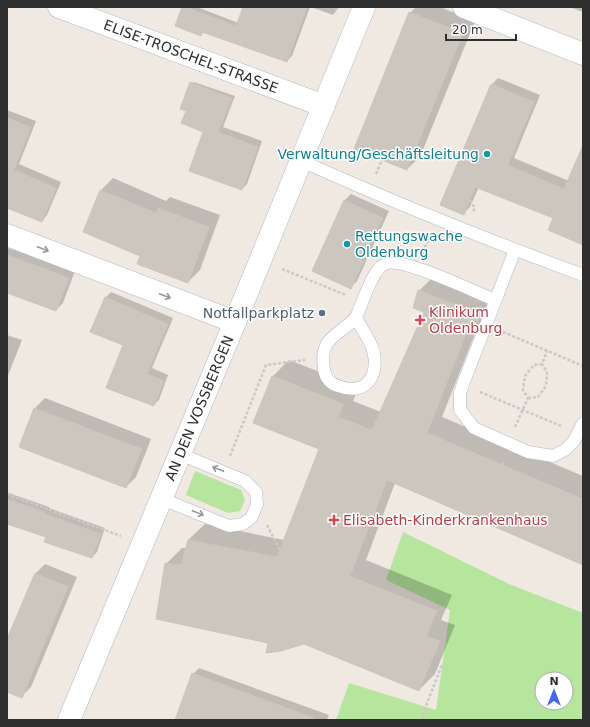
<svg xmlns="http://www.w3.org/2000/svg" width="590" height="727" font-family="'DejaVu Sans',sans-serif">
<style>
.green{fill:#b6e59e;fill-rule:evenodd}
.shadow{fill:#0003}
.building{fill:#cbc7bf;stroke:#cbc5ba}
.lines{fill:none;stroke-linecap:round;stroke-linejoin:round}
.service-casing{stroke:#b4b7c1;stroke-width:13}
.minor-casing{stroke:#b4b7c1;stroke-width:23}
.path{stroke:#c9c9c9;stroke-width:2.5;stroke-dasharray:3 2;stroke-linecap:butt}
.service{stroke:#fff;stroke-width:12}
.minor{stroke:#fff;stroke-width:22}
.oneway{stroke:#969696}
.culture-dot{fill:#0f9aa8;stroke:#fff;stroke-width:1.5}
.service-dot{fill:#5c6f8a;stroke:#fff;stroke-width:1.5}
.health-dot{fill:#e0444e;stroke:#fff;stroke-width:1.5}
.labels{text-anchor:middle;stroke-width:3;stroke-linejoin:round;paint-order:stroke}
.street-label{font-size:14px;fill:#2e2e2e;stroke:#fff}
.culture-label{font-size:14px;fill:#0d838f;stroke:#fff;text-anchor:end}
.health-label{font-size:14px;fill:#be3a42;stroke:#fff;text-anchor:start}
.service-label{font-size:14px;fill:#4e5e75;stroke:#fff;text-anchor:end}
</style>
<rect width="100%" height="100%" fill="#efe9e1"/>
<!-- green -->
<g class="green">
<path d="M195,471L241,490L245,500L240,511L228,513L186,495Z"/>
<path d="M403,532L509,584L583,613V720H336L349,683L436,710L450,610L386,580ZM542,679H566V703H542Z"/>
</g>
<!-- shadow -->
<g class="shadow">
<path d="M183,7H197L254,29L204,31L201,35Z"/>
<path d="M271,7H310L292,56L287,61Z"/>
<path d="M311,7H339L333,15Z"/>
<path d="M416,7H440L475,21L420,157L407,169L410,13Z"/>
<path d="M569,7H583V12Z"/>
<path d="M498,78L540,95L514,158L569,181L583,146V244L554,218L479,187L470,207L463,214L492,84Z"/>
<path d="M194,82L235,96L223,127L262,141L247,184L242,189L205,131L188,111L189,88Z"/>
<path d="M7,110L36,121L19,164L61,182L47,215L42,221L7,202Z"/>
<path d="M113,178L166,201L170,197L220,215L200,270L188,282L141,255L84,231L101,190Z"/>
<path d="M351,194L389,211L357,281L351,287L344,201Z"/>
<path d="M7,248L14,250L15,249L75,271L63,303L56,310L7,292Z"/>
<path d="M435,275L496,298L491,313L478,326L442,417L583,476V564L395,483L366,560L452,595L441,620L455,625L435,674L419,690L305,642H270L166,564L182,548H186L188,540L205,524L284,540L320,448L254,423L273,376L289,360L359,387L353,401L381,412L425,311L419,291Z"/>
<path d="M111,292L173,318L152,368L168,375L159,400L153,405L124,345L106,297Z"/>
<path d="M7,335L22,340L7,378Z"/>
<path d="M45,398L151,439L136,477L126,487L35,408Z"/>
<path d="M9,493L49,507V508L105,528L97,552L92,557L47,537L7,523V494Z"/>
<path d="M45,564L77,577L31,687L21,697L7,691V642L35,574Z"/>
<path d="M199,668L329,715L327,720H176L193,674Z"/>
</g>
<!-- building -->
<g class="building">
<path d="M182,7H186L236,26L243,7H307L287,62L202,32L201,36L175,26Z"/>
<path d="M409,12L463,33L407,170L354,149Z"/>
<path d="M190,82L232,98L218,132L258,147L242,190L189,171L203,132L181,123L186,111L180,109Z"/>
<path d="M491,84L534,102L508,165L564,189L583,145V245L548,230L553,218L475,187L464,215L440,205Z"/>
<path d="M7,118L31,127L14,170L56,188L42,222L7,208Z"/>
<path d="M100,190L156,213L158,208L209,227L188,283L137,264L140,256L83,232Z"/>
<path d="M344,200L383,218L351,289L312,271Z"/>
<path d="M7,255L69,278L56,311L7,293Z"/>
<path d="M418,290L481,314L475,330L468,329L427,433L583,499V565L387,480L350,576L437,611L426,636L440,641L419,691L304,644L281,651L266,653L268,643L156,619L165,563L181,565L188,540L277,557L319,449L253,423L272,376L344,404L338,417L372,430L424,312L413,308Z"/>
<path d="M105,297L168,324L147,374L164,381L154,406L106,388L123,345L90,332Z"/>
<path d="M34,408L142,449L126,488L19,447Z"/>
<path d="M7,499L45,512L44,514L101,534L92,558L44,542L46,537L7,524Z"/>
<path d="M35,573L68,587L22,698L7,692V639Z"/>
<path d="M192,673L314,718V720H175Z"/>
</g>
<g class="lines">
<defs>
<g id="service">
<path d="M302,161C394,203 488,240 583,275"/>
<path d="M515,250L463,384L460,393V410L474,428L528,452L553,456L565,450L574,441L583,423"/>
<path d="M356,318C361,328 368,337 372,347C381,374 367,397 338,386C330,384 325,377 324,369C320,343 330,339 348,325C351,322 354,320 356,317C363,304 372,267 387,263C405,258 475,292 495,300"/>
<path d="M162,499L229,526L243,524L251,518L257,505L256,492L245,481L180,454"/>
</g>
<g id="minor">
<path id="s1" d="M59,7L324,106"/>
<path d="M464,7L583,54"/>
<path d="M7,235L235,322"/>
<path id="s2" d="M69,720L235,322L364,7"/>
</g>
</defs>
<!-- service casing -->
<use href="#service" class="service-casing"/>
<!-- minor casing -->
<use href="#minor" class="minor-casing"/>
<!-- path -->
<g class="path">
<path d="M376,174L382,160"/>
<path d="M470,200L475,208L472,213"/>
<path d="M423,252L430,235"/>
<path d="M282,269L346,295"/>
<path d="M503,332L583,366"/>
<path d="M480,392L561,426"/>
<path d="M528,398L538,397L546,386L547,372L542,364"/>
<path d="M515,427L528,398L523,390L525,376L534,365L542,364L547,351"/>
<path d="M230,456L266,365L305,360"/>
<path d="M502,465L504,460"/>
<path d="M7,494L121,536"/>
<path d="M267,525L280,550"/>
<path d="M422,720L427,703L442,665"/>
</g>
<!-- service -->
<use href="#service" class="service"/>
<!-- minor -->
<use href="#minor" class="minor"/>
</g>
<!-- one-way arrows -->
<defs><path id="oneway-shaft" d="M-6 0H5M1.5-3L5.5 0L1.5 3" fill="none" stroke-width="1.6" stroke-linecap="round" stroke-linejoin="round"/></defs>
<g class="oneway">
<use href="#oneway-shaft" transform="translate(43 249) rotate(21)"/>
<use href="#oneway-shaft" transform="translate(165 296) rotate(21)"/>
<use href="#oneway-shaft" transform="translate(218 469) rotate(-158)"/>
<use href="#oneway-shaft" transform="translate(198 513) rotate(22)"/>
</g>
<!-- markers -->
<g class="culture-dot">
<circle cx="487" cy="154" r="4"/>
<circle cx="347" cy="244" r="4"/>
</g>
<circle class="service-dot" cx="322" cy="313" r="4"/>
<g class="health-dot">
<path d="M418 314h4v4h4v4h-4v4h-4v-4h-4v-4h4z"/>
<path d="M332 514h4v4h4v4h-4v4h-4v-4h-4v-4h4z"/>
</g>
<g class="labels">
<!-- street labels -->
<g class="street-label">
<text dy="5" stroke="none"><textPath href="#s1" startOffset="141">ELISE-TROSCHEL-STRASSE</textPath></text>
<text dy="5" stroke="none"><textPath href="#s2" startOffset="338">AN DEN VOSSBERGEN</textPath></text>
</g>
<!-- culture labels -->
<g class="culture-label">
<text x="479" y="159">Verwaltung/Geschäftsleitung</text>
<text x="355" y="241" text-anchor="start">Rettungswache<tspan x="355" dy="16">Oldenburg</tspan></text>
</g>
<!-- health labels -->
<g class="health-label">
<text x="429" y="317">Klinikum<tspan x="429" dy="16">Oldenburg</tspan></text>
<text x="343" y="525">Elisabeth-Kinderkrankenhaus</text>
</g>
<!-- service labels -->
<g class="service-label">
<text x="314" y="318">Notfallparkplatz</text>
</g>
</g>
<!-- border -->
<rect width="590" height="727" fill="none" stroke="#2e2e2e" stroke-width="16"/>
<!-- north arrow -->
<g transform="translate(554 691)"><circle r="19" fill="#ffffff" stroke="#ababab"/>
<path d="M0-3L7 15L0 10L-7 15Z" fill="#4264fb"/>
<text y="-6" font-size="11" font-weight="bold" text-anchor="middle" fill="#2e2e2e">N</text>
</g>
<!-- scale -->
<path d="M446 34v6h70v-6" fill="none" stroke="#2e2e2e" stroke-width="2"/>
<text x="452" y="34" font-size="12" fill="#2e2e2e" stroke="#ffffff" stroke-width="3" paint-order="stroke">20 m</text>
</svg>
